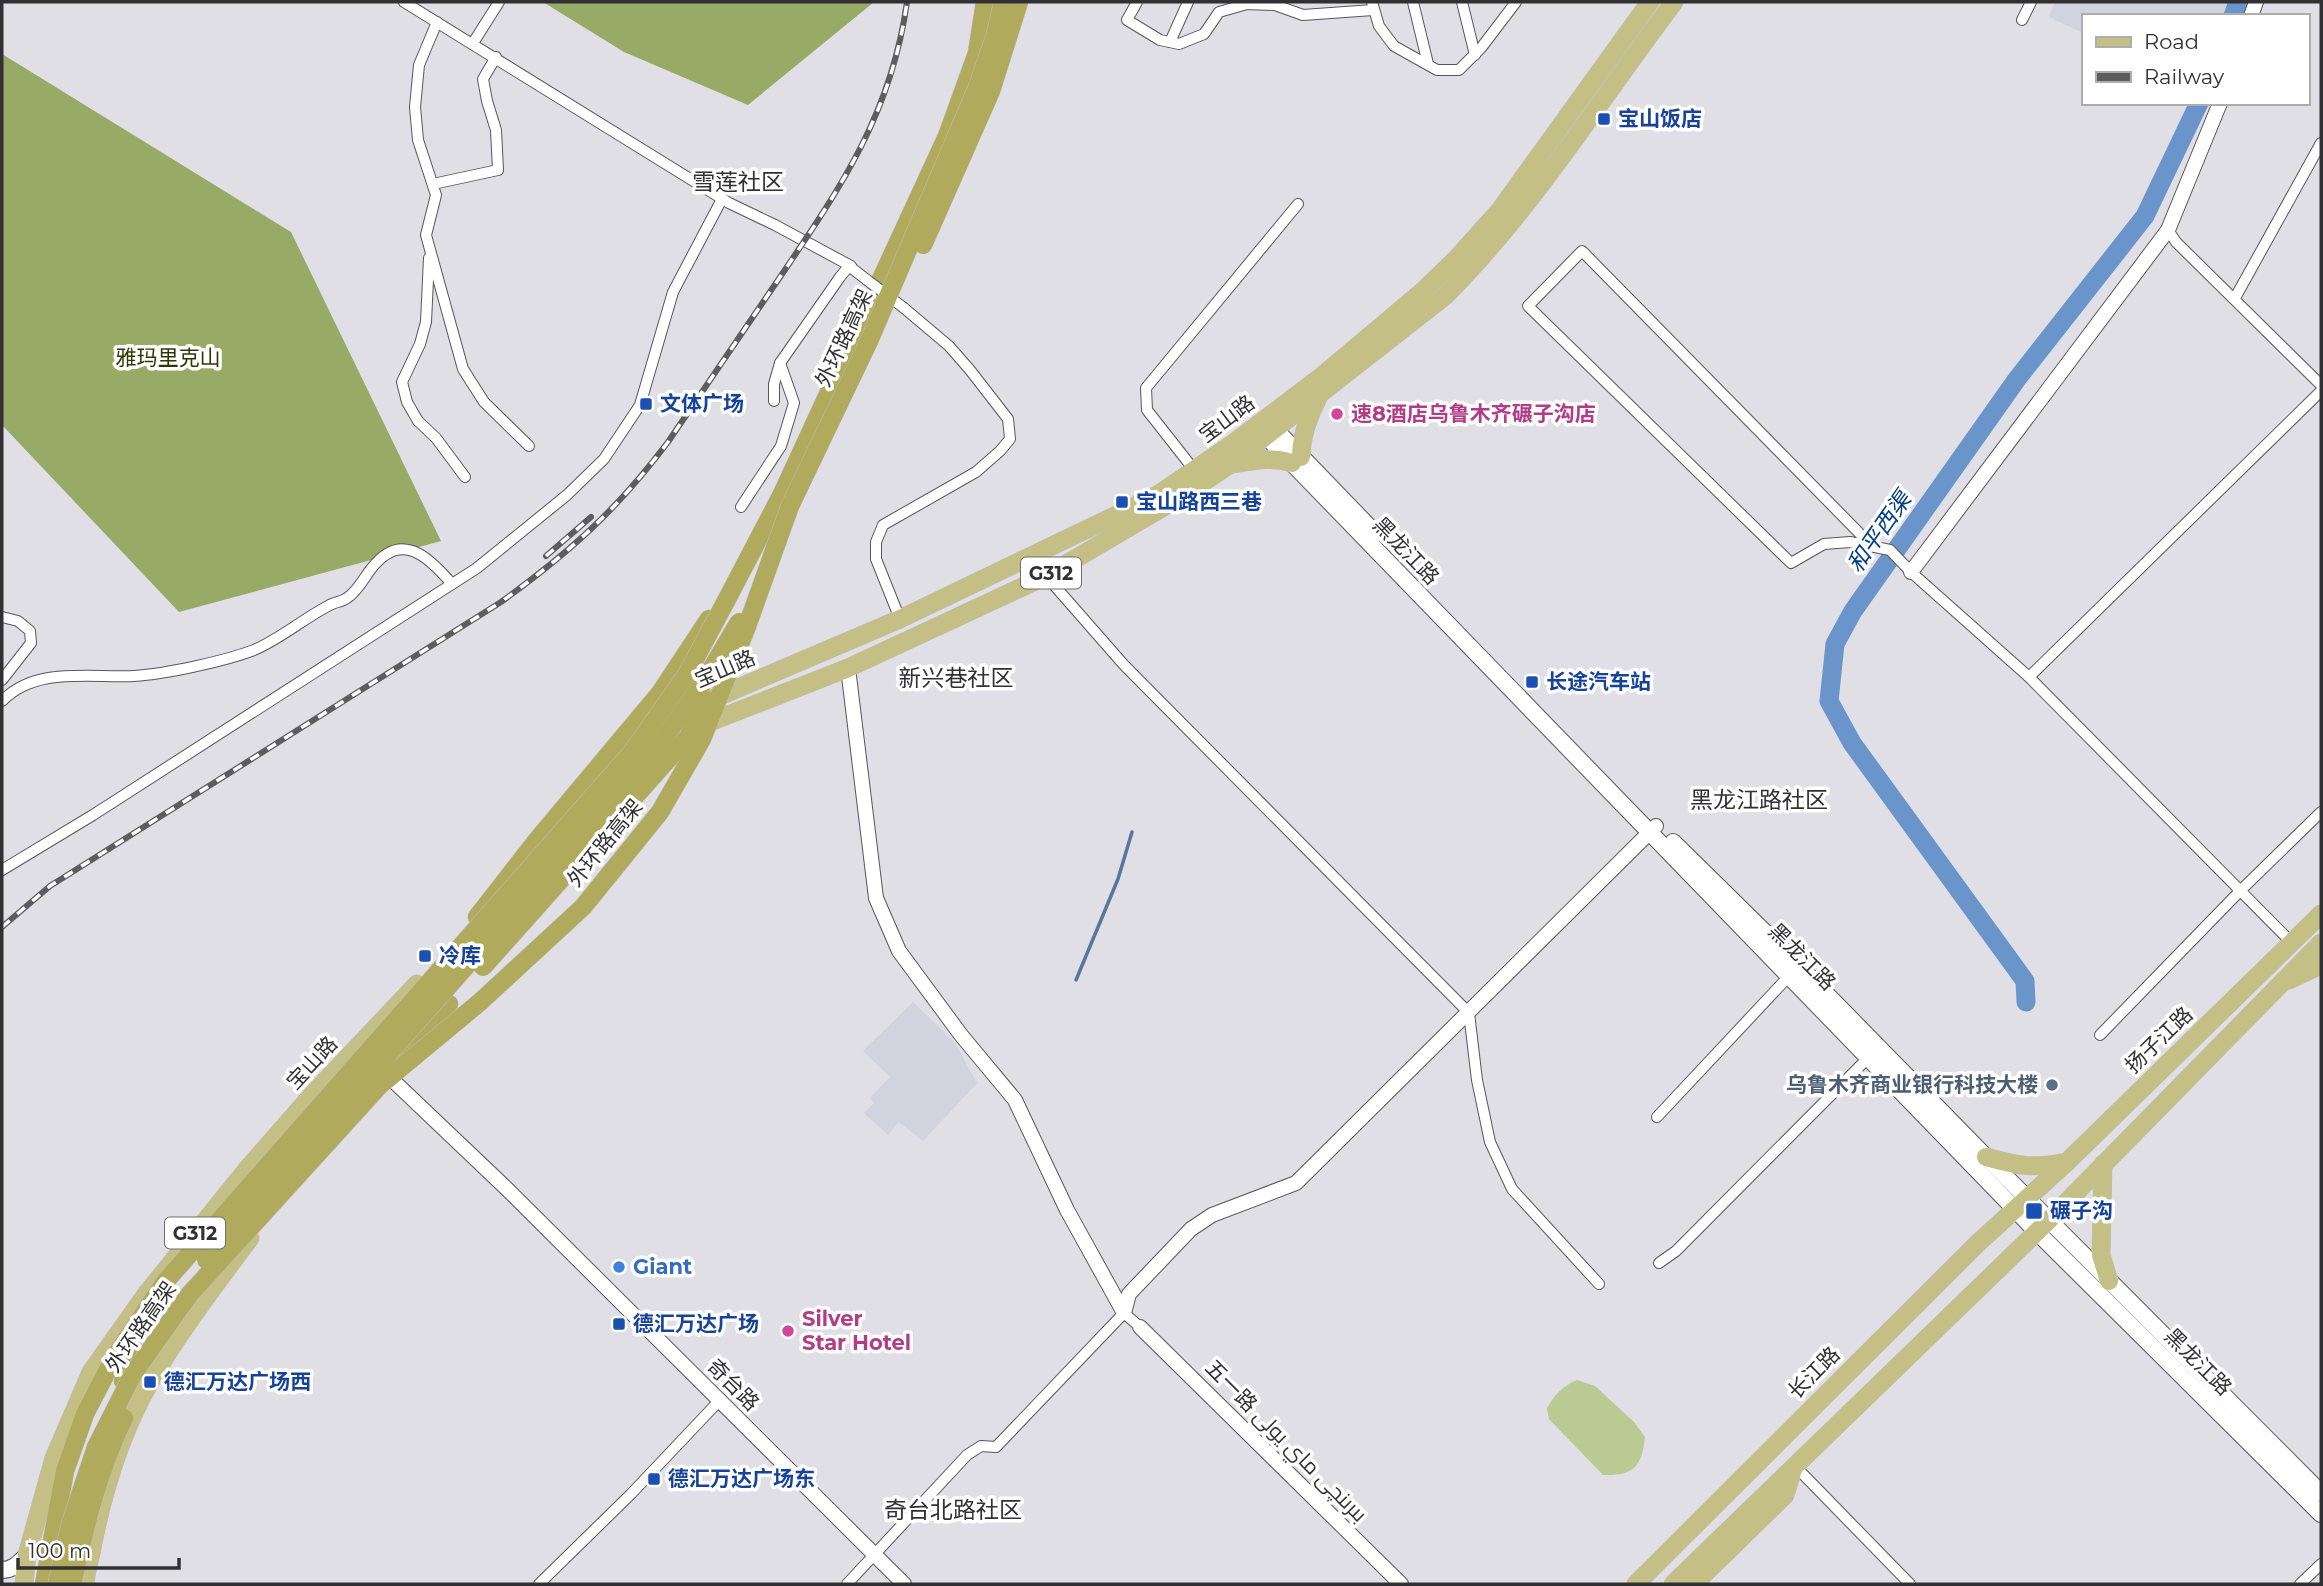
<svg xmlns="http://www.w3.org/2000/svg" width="2323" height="1586" font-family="Montserrat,Cairo,'Noto Sans SC',sans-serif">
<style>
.built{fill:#d1d3de}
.green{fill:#b9cb92}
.forest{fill:#97ab67}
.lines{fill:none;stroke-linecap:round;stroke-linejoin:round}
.stream{stroke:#59779d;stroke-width:3.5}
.river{stroke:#6a95cb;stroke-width:19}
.minor-casing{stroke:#56575b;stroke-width:12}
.tertiary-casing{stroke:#56575b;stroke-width:16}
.secondary-casing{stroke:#56575b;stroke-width:18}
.primary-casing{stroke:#bdbdbe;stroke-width:19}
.trunk-casing{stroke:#bdbdbe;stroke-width:19}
.minor{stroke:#fff;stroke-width:10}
.tertiary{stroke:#fff;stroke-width:14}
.secondary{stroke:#fff;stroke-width:16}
.primary{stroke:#c4c085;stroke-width:18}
.trunk{stroke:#b0ab5c;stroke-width:18}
.rail-casing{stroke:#5d5d60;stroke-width:6}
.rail{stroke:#fff;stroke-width:3.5;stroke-dasharray:10;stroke-linecap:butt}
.minor-bridge-casing{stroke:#56575b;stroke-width:12;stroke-linecap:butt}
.trunk-bridge-casing{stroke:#bdbdbe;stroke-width:19;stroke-linecap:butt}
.minor-bridge{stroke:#fff;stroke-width:10}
.trunk-bridge{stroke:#b0ab5c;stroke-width:18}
.transit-dot{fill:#1a4fb4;stroke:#fff;stroke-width:2.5}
.hotel-dot{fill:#d1479c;stroke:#fff;stroke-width:2.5}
.service-dot{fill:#5c6f8a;stroke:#fff;stroke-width:2.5}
.shop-dot{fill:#3f7fe0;stroke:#fff;stroke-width:2.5}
.labels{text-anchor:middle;stroke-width:7;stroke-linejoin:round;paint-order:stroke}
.shield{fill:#fff;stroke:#6f6f70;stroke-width:2}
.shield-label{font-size:19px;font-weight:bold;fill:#313133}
.transit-label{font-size:21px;font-weight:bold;fill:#164399;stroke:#fff;text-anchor:start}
.street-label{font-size:21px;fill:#313133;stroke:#fff}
.park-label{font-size:21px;fill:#2c3803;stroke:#fff}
.hotel-label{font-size:21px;font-weight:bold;fill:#b23c85;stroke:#fff;text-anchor:start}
.service-label{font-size:21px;font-weight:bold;fill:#4e5e75;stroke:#fff;text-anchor:end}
.shop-label{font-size:21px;font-weight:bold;fill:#366cbe;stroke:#fff;text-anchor:start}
.neighbourhood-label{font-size:23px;fill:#313133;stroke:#fff}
.water-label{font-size:23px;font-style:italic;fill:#003f80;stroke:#fff}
</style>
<rect width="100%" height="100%" fill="#dfdfe5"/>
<!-- built -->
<g class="built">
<path d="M2055,2H2232L2227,16H2083V33L2049,17Z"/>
<path d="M913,1002L955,1043L977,1083L923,1141L899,1122L888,1135L864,1113L874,1103L870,1098L890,1077L863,1051Z"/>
</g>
<!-- green -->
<path class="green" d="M1577,1380L1595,1386L1634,1422L1645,1437C1642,1467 1633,1476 1603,1475L1549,1419L1547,1408C1555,1394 1563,1386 1577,1380Z"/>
<!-- forest -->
<g class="forest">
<path d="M543,2H874L748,105L624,52Z"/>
<path d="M2,54L291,232L441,541L179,612L2,425Z"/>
</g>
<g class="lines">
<!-- stream -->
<path class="stream" d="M1076,980L1118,879L1132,832"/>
<!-- river -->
<g class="river">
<path d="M2233,16L2238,2"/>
<path d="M2026,1002L2025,981L1852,743L1829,701L1835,644L1853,611L2017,379L2145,216L2199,103"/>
</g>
<defs>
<g id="minor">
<path d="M404,2L729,203L775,225L851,266"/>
<path d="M1137,2L1127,20L1160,40L1179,44L1204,34L1219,12L1247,4L1275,5L1303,15L1373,10"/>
<path d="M1372,2L1379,26L1394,46L1437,70H1459L1481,48L1516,2"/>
<path d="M1413,2L1428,64"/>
<path d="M1462,2L1475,55"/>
<path d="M2022,20L2031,2"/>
<path d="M437,22L419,65L415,107L418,140L436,195L426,235L463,369L484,402L529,446"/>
<path d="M1170,42L1188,2"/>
<path d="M473,43L499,2"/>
<path d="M433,184L498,170L496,130L487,101L483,79L496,57"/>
<path d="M2168,230L2176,242L2321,385"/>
<path d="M429,258L426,322L420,344L402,382L407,402L418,421L436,438L465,477"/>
<path d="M2235,298L2321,143"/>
<path d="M774,401V384L780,363L840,277L849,266L867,280"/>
<path d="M1195,471L1147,410L1146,388L1298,204"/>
<path d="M741,507L781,446L794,403L780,363"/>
<path d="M1871,545L1582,251L1528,306L1791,563L1824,544L1850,542L1890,550L1911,572L2029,677L2292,943"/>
<path d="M1046,576L1124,665L1469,1013L1477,1080L1490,1142L1512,1189L1599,1284"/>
<path d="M2,617L18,621L30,631L31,643L2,680"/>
<path d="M900,619L876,559V542L883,525L976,472L1000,451L1010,439L1008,419L970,370L949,346L904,308"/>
<path d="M2029,677L2321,391"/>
<path d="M2,701C36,666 90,678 134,676C166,674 225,661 254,650C280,639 303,619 328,606C334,602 342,602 347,598C357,592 364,578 371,569C401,530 428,556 452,584"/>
<path d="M2,870L93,815L477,568L567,495L604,459L640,405L673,292L722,199"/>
<path d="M2100,1035L2240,891L2321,812"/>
<path d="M1657,1117L1790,975"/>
<path d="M1659,1263L1676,1251L1869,1057"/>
<path d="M1794,1465L1910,1584"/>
<path d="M539,1584L631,1494L719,1401"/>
<path d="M847,1584L967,1455L981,1446L996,1447L1124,1313L1140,1327"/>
<path d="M2300,1584L2321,1564"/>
</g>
<g id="tertiary">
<path d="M2251,16L2256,2"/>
<path d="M1911,572L2168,230L2220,103"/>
<path d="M848,668L876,898L899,951L961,1035L1015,1100L1067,1210L1124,1313"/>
<path d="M383,1071L508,1190L904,1584"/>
<path d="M1124,1313L1129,1294L1191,1229L1212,1215L1296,1183L1656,826"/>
<path d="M1140,1327L1401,1584"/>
</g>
<g id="secondary">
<path d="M1268,422L1376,534"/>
<path d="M1258,428L2036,1231L2321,1514"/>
<path d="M1673,842L1793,960L1986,1157L2321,1493"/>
<path d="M2,1570C13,1570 19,1563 27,1555"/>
</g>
<g id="primary">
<path d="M1301,457C1301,436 1308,418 1317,400"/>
<path d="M1232,464C1253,461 1271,456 1292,463"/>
<path d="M708,701L900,619L1127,510L1159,494L1235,442L1322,376L1423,291L1456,259L1500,210L1650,2"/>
<path d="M700,726L848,668L1046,576L1189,492L1229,465L1445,296C1533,208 1599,101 1674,2"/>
<path d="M2289,980L2321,965"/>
<path d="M1986,1157C2019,1166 2032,1169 2067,1162"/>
<path d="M2103,1164L2101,1255L2109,1281"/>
<path d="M24,1584L27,1555L54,1458L91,1372L147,1293L248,1168L312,1095L417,984"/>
<path d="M85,1584C86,1570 91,1556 93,1543C104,1488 122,1431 150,1382C179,1332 215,1285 250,1238"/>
<path d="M1636,1584L1978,1243L2067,1162L2321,914"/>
<path d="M1673,1584L2049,1220L2321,943"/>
<path d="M1694,1584L1785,1495L1793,1469"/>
</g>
<g id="trunk">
<path d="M726,601L782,494L947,136L977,53L985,2"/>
<path d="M477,917L537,840L660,693L709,619"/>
<path d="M394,1058L449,1004"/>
<path d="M123,1381L136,1351"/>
<path d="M44,1584L65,1471L85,1414L114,1358"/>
</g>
</defs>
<!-- minor casing -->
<use href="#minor" class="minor-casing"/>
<!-- tertiary casing -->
<use href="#tertiary" class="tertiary-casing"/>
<!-- secondary casing -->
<use href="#secondary" class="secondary-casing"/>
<!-- primary casing -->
<use href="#primary" class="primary-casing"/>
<!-- trunk casing -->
<use href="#trunk" class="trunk-casing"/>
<!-- minor -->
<use href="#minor" class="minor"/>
<!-- tertiary -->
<use href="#tertiary" class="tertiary"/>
<!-- secondary -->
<use href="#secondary" class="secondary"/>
<!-- primary -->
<use href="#primary" class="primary"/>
<!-- trunk -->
<use href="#trunk" class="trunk"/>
<defs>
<g id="rail">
<path d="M546,556L591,517"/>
<path d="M2,927L50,886L501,602C570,552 617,510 668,442C704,389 740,336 776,283C839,190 891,116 907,2"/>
</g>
</defs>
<!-- rail casing -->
<use href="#rail" class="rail-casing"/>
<!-- rail -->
<use href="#rail" class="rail"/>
<defs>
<path id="minor-bridge" d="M867,280L904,308"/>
<g id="trunk-bridge">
<path d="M923,245L991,91L1019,2"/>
<path d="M483,967L688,737L706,700"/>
<path d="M206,1260L647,762L703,683L739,622"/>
<path d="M114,1358L164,1283L633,751L687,674L726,601"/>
<path d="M57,1584L70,1525L96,1447L133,1374L189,1295L380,1085L480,1002L583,907L660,812L702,739L746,629L790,506L869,341L977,88L995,36L1003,2"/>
<path d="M72,1584C85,1527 98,1471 124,1418"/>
</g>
</defs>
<!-- minor-bridge casing -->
<use href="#minor-bridge" class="minor-bridge-casing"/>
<!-- trunk-bridge casing -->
<use href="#trunk-bridge" class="trunk-bridge-casing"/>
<!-- minor-bridge -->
<use href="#minor-bridge" class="minor-bridge"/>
<!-- trunk-bridge -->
<use href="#trunk-bridge" class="trunk-bridge"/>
</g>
<!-- markers -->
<g class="transit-dot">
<rect x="1597" y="112" width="14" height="14" rx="3.5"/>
<rect x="639" y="397" width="14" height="14" rx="3.5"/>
<rect x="1115" y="495" width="14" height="14" rx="3.5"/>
<rect x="1525" y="675" width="14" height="14" rx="3.5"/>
<rect x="418" y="949" width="14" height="14" rx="3.5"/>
<rect x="2025" y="1202" width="18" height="18" rx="3.5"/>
<rect x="612" y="1317" width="14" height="14" rx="3.5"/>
<rect x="143" y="1375" width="14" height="14" rx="3.5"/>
<rect x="647" y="1472" width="14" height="14" rx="3.5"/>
</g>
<g class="hotel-dot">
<circle cx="1337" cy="414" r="7"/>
<circle cx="788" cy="1331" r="7"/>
</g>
<circle class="service-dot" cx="2052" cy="1085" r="7"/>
<circle class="shop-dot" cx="619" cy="1267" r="7"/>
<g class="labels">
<!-- shield labels -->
<g class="shield">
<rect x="1021" y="557.5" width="60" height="31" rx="5"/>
<rect x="165" y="1217.5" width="60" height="31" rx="5"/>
</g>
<g class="shield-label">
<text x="1051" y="580">G312</text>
<text x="195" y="1240">G312</text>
</g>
<!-- transit labels -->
<g class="transit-label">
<text x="1618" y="126">宝山饭店</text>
<text x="660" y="411">文体广场</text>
<text x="1136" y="509">宝山路西三巷</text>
<text x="1546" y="689">长途汽车站</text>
<text x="439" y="963">冷库</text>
<text x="2050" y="1218">碾子沟</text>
<text x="633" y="1331">德汇万达广场</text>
<text x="164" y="1389">德汇万达广场西</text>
<text x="668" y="1486">德汇万达广场东</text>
</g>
<!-- street labels -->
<g class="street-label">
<text transform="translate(844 338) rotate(-65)" y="7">外环路高架</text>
<text transform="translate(1227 419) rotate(-37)" y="7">宝山路</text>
<text transform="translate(1406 551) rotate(46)" y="7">黑龙江路</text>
<text transform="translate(725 669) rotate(-23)" y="7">宝山路</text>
<text transform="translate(605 843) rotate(-51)" y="7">外环路高架</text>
<text transform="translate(1802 957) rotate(45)" y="7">黑龙江路</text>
<text transform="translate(2159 1040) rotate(-44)" y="7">扬子江路</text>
<text transform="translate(312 1063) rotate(-47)" y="7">宝山路</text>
<text transform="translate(141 1327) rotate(-55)" y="7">外环路高架</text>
<text transform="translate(2198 1362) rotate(45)" y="7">黑龙江路</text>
<text transform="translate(1814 1373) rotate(-45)" y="7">长江路</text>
<text transform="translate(733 1385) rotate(45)" y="7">奇台路</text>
<text transform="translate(1286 1441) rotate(45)" y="7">五一路 بىرىنچى ماي يولى</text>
</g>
<!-- park labels -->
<g class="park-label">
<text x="168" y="365">雅玛里克山</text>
</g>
<!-- hotel labels -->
<g class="hotel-label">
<text x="1351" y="421">速8酒店乌鲁木齐碾子沟店</text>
<text x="802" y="1326">Silver<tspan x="802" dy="24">Star Hotel</tspan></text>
</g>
<!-- service labels -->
<g class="service-label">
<text x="2038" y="1092">乌鲁木齐商业银行科技大楼</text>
</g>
<!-- shop labels -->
<g class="shop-label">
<text x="633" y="1274">Giant</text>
</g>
<!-- neighbourhood labels -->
<g class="neighbourhood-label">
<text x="738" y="190">雪莲社区</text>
<text x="956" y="686">新兴巷社区</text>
<text x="1759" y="808">黑龙江路社区</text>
<text x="953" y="1518">奇台北路社区</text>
</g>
<!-- water labels -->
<g class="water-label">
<text transform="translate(1879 532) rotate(-55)" y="8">和平西渠</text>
</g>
</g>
<!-- border -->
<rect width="2323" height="1586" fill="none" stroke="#313133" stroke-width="7"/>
<!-- legend -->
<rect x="2082" y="14" width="228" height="91" fill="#ffffff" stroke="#adadad" stroke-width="2"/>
<rect x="2096" y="37" width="35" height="10" fill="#c4c085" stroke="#adadad" stroke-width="2"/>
<text x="2144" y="49" font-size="21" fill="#313133">Road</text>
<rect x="2096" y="72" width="35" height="10" fill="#5d5d60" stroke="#adadad" stroke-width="2"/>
<text x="2144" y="84" font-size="21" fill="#313133">Railway</text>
<!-- scale -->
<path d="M18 1558v10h161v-10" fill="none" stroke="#313133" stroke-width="3.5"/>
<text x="28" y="1558" font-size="21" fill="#313133" stroke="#ffffff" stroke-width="5" paint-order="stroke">100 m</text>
</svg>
